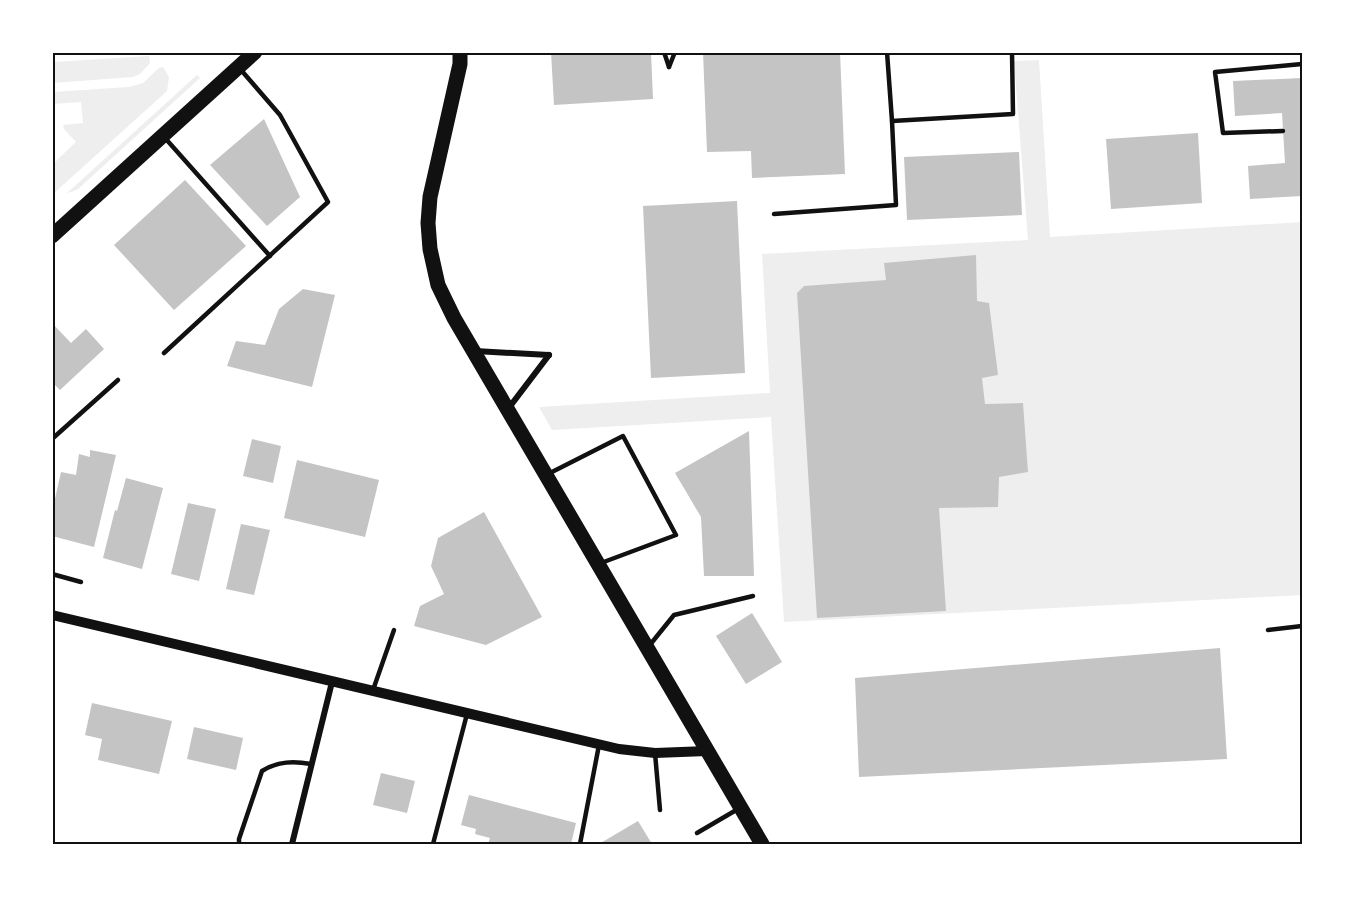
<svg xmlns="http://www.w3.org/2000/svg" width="1355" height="897" font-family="'Golos Text',sans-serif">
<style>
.green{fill:#eee}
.building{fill:#c4c4c4}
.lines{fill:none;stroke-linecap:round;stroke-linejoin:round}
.service{stroke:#111;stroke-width:4.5}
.minor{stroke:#111;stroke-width:6}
.tertiary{stroke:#111;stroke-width:10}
.primary{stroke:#111;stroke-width:15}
.neatline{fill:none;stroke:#111;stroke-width:2}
</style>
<rect width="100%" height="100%" fill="#fff"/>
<!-- green -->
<g class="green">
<path d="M149,56L150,63L140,74L133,77L53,83V62Z"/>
<path d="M1039,60L1050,237L1302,222V595L784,622L771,417L552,430L539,407L770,393L762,254L1028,240L1014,61Z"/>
<path d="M163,67L169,77L167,91L53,194V164L76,142L64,129L63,125L83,123L81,102L53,104V92L129,87L143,83L159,68Z"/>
<path d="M197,75L200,78L78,189L66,194Z"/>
</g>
<!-- building -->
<g class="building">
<path d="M551,52H651L653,99L554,105Z"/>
<path d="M703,52H840L845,174L752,178L751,151L707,152Z"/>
<path d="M1302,78V196L1250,199L1248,166L1285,163L1282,113L1235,116L1233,81Z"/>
<path d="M264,119L300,197L267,226L210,165Z"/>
<path d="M1198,133L1202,203L1111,209L1106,139Z"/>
<path d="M1019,152L1022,215L907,220L904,157Z"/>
<path d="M185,180L246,246L174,310L114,245Z"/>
<path d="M737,201L745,373L651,378L643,206Z"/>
<path d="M976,255L977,301L989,303L998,375L982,378L985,404L1023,403L1028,472L999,477L998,507L939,508L946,611L817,618L797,293L804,286L886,280L884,263Z"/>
<path d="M303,289L335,295L312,387L227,366L236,341L265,345L279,309Z"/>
<path d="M52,323L71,343L86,329L104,349L60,390L52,382Z"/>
<path d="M749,431L754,576H704L701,517L675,473Z"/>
<path d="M252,439L281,446L273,483L243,476Z"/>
<path d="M90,450L116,455L94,547L52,536V512L61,472L76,475L79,454L90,457Z"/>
<path d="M297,460L379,480L365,537L284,518Z"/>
<path d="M126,478L163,488L142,569L103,558L115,510L117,511Z"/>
<path d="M188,503L216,509L199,581L171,574Z"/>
<path d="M484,512L542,617L486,645L414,626L420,606L444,594L431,566L438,538Z"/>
<path d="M241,524L270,530L254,595L226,589Z"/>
<path d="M752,613L782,662L746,684L716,636Z"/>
<path d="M1220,648L1227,759L859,777L855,678Z"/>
<path d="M92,703L172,721L159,774L98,760L102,739L85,735Z"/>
<path d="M194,727L243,738L236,770L187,759Z"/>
<path d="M381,773L415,781L407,813L373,805Z"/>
<path d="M469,795L576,823L571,844H488L490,838L475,834L476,829L461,825Z"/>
<path d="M638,821L652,844H599Z"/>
</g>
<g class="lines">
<!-- service -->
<g class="service">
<path d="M664,52L669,67"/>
<path d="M887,52L892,121L1013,114L1012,52"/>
<path d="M669,67L675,52"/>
<path d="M1283,131L1223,133L1215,72L1302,64"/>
<path d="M165,138L270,256"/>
<path d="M774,214L896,205L892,121"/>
<path d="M164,353L328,202L280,115L241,70"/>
<path d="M52,439L118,380"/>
<path d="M548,474L623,436L676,535L601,563"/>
<path d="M52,574L81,582"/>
<path d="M1268,630L1302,626"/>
<path d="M649,646L674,615L753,596"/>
<path d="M373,690L394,630"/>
<path d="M655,753L660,810"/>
<path d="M697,833L738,809"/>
<path d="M239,844V839L262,771C278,761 294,761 311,764"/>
<path d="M433,844L467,714"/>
<path d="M580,844L599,745"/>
</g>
<!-- minor -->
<g class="minor">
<path d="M475,351L549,355"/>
<path d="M508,409L549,355"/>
<path d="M292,844L332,682"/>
</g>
<!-- tertiary -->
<path class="tertiary" d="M52,615L619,749L655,753L707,751"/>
<!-- primary -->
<g class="primary">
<path d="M460,52V64L430,197L428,223L430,249L438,285L454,318L762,844"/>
<path d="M52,236L255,52"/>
</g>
</g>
<!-- border -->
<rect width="1355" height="897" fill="none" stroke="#ffffff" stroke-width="108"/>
<rect x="54" y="54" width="1247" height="789" class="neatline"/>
</svg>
